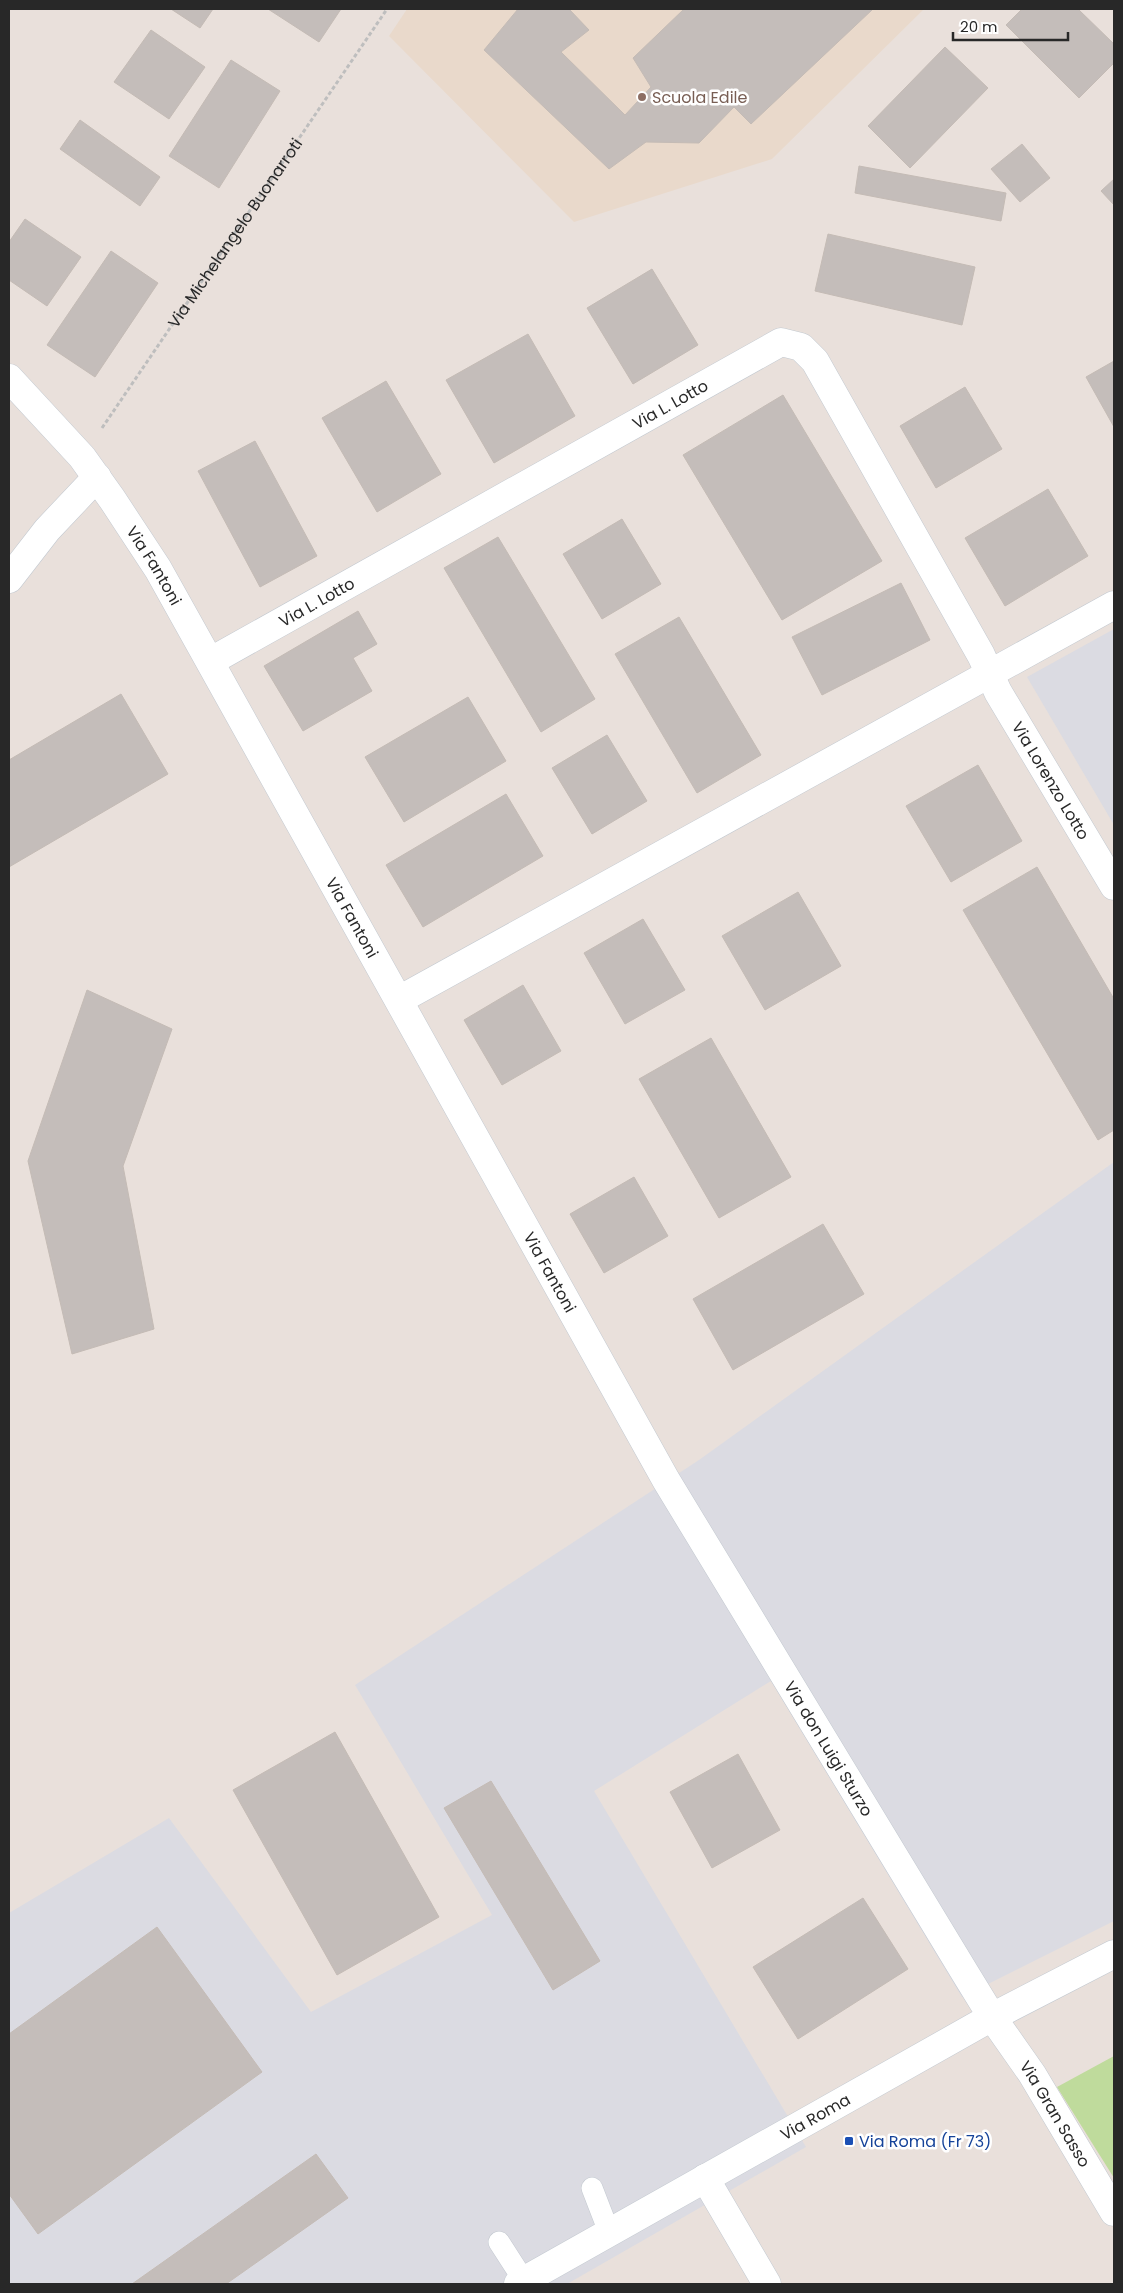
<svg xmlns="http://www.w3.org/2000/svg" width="1123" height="2293" font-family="Poppins,sans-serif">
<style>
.industrial{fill:#dbdbe2}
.education{fill:#e9d9cb}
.green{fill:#bfdb9c}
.building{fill:#c4bdba;stroke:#c4bbb5}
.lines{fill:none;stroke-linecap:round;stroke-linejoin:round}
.lane-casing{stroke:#c3c9d0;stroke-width:22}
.street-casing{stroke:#c3c9d0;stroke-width:29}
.path{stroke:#bebebe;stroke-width:3;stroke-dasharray:4 2.5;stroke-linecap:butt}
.lane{stroke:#fff;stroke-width:21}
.street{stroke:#fff;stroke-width:28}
.education-dot{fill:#8d6e63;stroke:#fff;stroke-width:2}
.transit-dot{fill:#1a4fb4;stroke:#fff;stroke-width:2}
.labels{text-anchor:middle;stroke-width:5;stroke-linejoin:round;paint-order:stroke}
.education-label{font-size:16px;fill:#785e54;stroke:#fff;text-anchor:start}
.street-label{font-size:16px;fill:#282828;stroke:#fff}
.transit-label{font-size:16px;fill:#164399;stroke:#fff;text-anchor:start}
</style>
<rect width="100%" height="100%" fill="#e9e0db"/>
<!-- industrial -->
<g class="industrial">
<path d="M1114,629V825L1027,677Z"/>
<path d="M1114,1162V1921L962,1997L771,1681L594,1791L806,2147L567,2284H9V1913L169,1818L311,2012L492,1915L355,1685L699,1460Z"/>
</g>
<!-- education -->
<path class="education" d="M407,9H924L772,159L574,222L389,36Z"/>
<!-- green -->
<path class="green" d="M1114,2056V2178L1057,2087Z"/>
<!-- building -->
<g class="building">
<path d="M171,9H213L200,28Z"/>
<path d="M268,9H341L319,42Z"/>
<path d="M518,9H569L589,30L561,52L625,115L651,87L633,58L684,9H873L751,124L734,107L699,143L646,142L609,169L484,50Z"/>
<path d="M1022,9H1078L1114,44V63L1079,98L1006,25Z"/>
<path d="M151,30L205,67L169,119L114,82Z"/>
<path d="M945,47L988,88L910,168L868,126Z"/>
<path d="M231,60L280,91L219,188L169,156Z"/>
<path d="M80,120L160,177L140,206L60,149Z"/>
<path d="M1022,144L1050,178L1020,202L991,169Z"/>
<path d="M859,166L1006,193L1001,221L855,193Z"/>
<path d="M1114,179V205L1101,191Z"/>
<path d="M25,219L81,257L47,306L9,280V242Z"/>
<path d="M828,234L975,267L962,325L815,291Z"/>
<path d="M111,251L158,283L95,377L47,345Z"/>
<path d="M652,269L698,345L633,384L587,308Z"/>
<path d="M528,334L575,416L494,463L446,380Z"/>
<path d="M1114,361V427L1086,377Z"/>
<path d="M386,381L441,474L377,512L322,418Z"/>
<path d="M965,387L1002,449L936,488L900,426Z"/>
<path d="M783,395L882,561L782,620L683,455Z"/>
<path d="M255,441L317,556L260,587L198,471Z"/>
<path d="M1048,489L1088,556L1005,606L965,538Z"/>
<path d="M622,519L661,584L602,619L563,554Z"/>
<path d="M498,537L595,699L541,732L444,568Z"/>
<path d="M901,583L930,640L822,695L792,637Z"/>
<path d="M358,611L377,644L353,658L372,691L303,731L264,666Z"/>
<path d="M679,617L761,755L697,793L615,654Z"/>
<path d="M121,694L168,774L9,867V760Z"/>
<path d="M468,697L506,761L404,822L365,757Z"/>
<path d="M607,735L647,801L592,834L552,768Z"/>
<path d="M978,765L1022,841L951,882L906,806Z"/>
<path d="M506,794L543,856L423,927L386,865Z"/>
<path d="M1037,867L1114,999V1130L1098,1140L963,910Z"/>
<path d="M798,892L841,966L765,1010L722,936Z"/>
<path d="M643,919L685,990L625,1024L584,953Z"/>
<path d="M523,985L561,1051L502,1085L464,1020Z"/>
<path d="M87,990L172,1029L123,1166L154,1329L72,1354L28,1161Z"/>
<path d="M711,1038L791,1177L719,1218L639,1079Z"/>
<path d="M634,1177L668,1236L604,1273L570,1214Z"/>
<path d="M823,1224L864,1294L733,1370L693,1299Z"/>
<path d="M335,1732L439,1917L337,1975L233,1790Z"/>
<path d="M738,1754L780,1830L712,1868L670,1792Z"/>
<path d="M491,1781L600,1961L553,1990L444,1808Z"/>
<path d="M863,1898L908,1969L798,2039L753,1967Z"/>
<path d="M157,1927L262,2072L38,2234L9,2194V2034Z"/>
<path d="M316,2154L348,2198L226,2284H132Z"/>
</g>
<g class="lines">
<defs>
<g id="lane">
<path d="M592,2188L609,2232"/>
<path d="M499,2242L524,2281"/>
</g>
<g id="street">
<path id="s2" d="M9,378L82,457L112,499L158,569L666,1480L965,1973L992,2017L1032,2074L1114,2212"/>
<path d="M9,579L47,530L97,477"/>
<path id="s3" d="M211,661L781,342L801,347L815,361L981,655L998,692L1114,886"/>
<path d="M399,1000L1114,605"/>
<path d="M705,2178L767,2284"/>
<path id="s4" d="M518,2284L992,2017L1114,1954"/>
</g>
</defs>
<!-- lane casing -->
<use href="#lane" class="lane-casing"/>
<!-- street casing -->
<use href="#street" class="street-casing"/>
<!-- path -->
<path class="path" id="s1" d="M102,428L387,9"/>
<!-- lane -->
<use href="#lane" class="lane"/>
<!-- street -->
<use href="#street" class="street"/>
</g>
<!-- markers -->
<circle class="education-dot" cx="642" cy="97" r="5"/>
<rect class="transit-dot" x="844" y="2136" width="10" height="10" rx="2.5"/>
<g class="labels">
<!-- education labels -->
<g class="education-label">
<text x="652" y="103">Scuola Edile</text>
</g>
<!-- street labels -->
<g class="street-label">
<text dy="6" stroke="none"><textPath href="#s1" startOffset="236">Via Michelangelo Buonarroti</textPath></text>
<text dy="6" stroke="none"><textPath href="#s3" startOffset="526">Via L. Lotto</textPath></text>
<text dy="6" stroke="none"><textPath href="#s2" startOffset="238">Via Fantoni</textPath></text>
<text dy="6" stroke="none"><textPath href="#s3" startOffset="121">Via L. Lotto</textPath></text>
<text dy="6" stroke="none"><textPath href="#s3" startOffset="1175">Via Lorenzo Lotto</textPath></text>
<text dy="6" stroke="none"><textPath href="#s2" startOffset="642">Via Fantoni</textPath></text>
<text dy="6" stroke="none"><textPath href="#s2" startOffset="1048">Via Fantoni</textPath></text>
<text dy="6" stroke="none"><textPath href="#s2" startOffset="1600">Via don Luigi Sturzo</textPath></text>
<text dy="6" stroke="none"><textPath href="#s2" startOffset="2030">Via Gran Sasso</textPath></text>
<text dy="6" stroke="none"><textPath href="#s4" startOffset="341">Via Roma</textPath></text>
</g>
<!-- transit labels -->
<g class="transit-label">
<text x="859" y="2147">Via Roma (Fr 73)</text>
</g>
</g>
<!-- border -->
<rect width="1123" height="2293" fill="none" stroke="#282828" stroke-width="20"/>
<!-- scale -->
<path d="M953 32v8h115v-8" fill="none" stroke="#282828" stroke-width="2.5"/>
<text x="960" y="32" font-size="15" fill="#282828" stroke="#ffffff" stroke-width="4" paint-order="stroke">20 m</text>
</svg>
